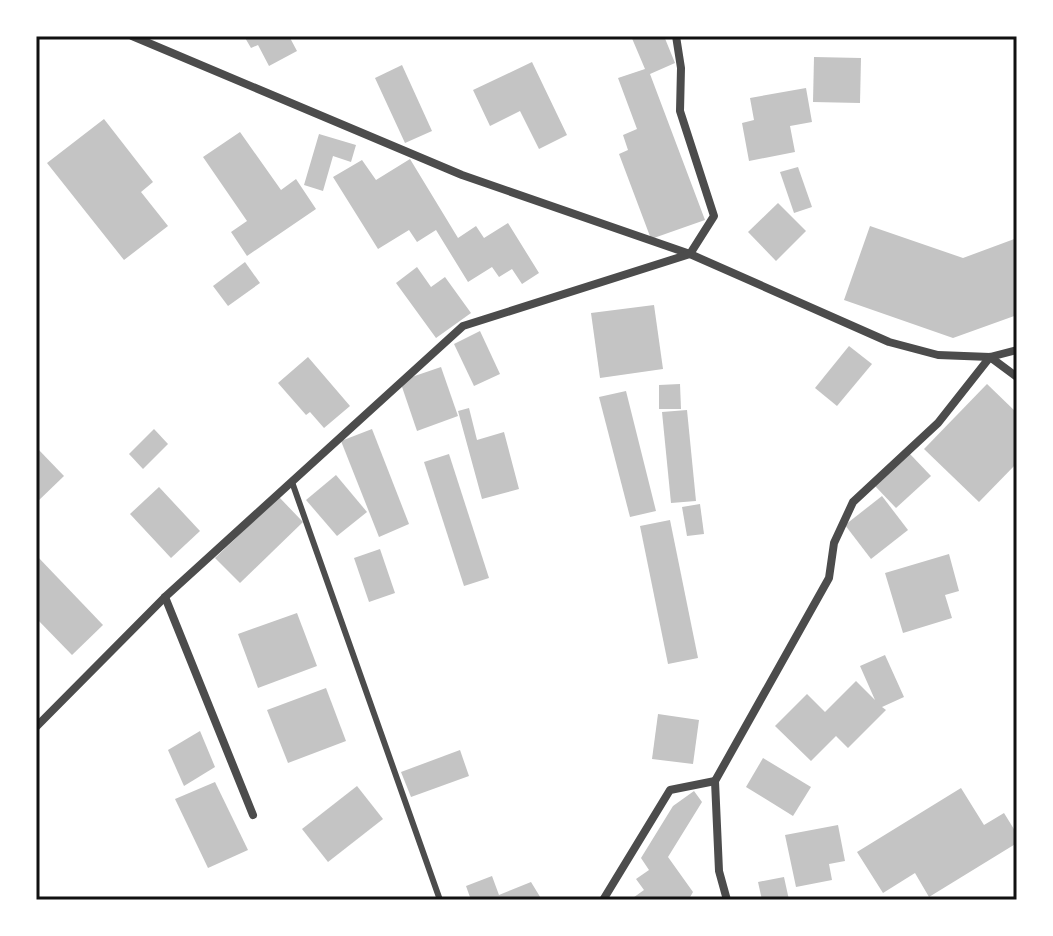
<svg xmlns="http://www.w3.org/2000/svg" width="1053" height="936" font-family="'Libre Baskerville',serif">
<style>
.building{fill:#c4c4c4}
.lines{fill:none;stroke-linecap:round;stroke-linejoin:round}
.service{stroke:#4c4c4c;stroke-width:6}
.minor{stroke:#4c4c4c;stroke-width:8}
.neatline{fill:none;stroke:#111;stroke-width:3}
</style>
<rect width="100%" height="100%" fill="#fff"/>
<!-- building -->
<g class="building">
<path d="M244,36H289L297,51L269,66L258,45L251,48Z"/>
<path d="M631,36H664L675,63L650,74L705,220L651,239L619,154L628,150L623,135L637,129L618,78L645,69Z"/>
<path d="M814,57L861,58L860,103L813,102Z"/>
<path d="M532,62L567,135L539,149L520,111L490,126L473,90Z"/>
<path d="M402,65L432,131L405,143L375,78Z"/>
<path d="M806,88L812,122L790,126L795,152L749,161L742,123L754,120L750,98Z"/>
<path d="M104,119L153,182L141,192L168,226L124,260L47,163Z"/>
<path d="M240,132L281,190L296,179L316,209L247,256L231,232L247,221L203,157Z"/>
<path d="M319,134L356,145L351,162L333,156L323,191L304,185Z"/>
<path d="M410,159L458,238L476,226L484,238L508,223L539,273L522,284L512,269L499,277L492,267L468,282L436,230L417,242L409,230L378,249L333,177L362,160L376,180Z"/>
<path d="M798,167L812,207L794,213L780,172Z"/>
<path d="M778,203L806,231L776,261L748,232Z"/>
<path d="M870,226L963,258L1017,238V315L953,338L844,300Z"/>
<path d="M245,262L260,283L228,306L213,286Z"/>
<path d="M417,267L431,287L445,277L471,313L436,338L396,283Z"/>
<path d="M654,305L663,369L600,378L591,313Z"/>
<path d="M480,331L500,374L474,386L454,344Z"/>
<path d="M849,346L872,364L837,406L815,388Z"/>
<path d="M308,357L350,406L324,428L310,412L306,415L278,383Z"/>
<path d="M441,367L458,416L417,431L400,381Z"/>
<path d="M680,384L681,409H659V385Z"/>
<path d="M987,384L1017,413V463L979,502L924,449Z"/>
<path d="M626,391L656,511L630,517L599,397Z"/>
<path d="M469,408L477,440L504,432L519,489L482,499L458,411Z"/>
<path d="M687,410L696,501L671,503L662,412Z"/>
<path d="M154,429L168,444L143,469L129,454Z"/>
<path d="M372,429L409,524L379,537L341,441Z"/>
<path d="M36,447L64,476L36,503Z"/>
<path d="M909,453L931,476L896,508L875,486Z"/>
<path d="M449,454L489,578L464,586L424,462Z"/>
<path d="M336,475L367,512L337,536L306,500Z"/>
<path d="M159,487L200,531L171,558L130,514Z"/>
<path d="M882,496L908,530L871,559L845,525Z"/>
<path d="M279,497L303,522L240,583L215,558Z"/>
<path d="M700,504L704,534L687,536L682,507Z"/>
<path d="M670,520L698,658L668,664L640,526Z"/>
<path d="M380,549L395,593L369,602L354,558Z"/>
<path d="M949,554L959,591L945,595L952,618L903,633L885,573Z"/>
<path d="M36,555L103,625L72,655L36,618Z"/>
<path d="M297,613L317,666L258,688L238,634Z"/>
<path d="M885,655L904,697L882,707L886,710L848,748L836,736L811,761L775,726L807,694L825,712L856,681L875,700L860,666Z"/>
<path d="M326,688L346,741L288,763L267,710Z"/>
<path d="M658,714L699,720L693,764L652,759Z"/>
<path d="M200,731L215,767L184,786L168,750Z"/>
<path d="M460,750L469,776L411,797L401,772Z"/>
<path d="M763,758L811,787L793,816L746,787Z"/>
<path d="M215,782L248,850L208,868L175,799Z"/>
<path d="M357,786L383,819L328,862L302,829Z"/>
<path d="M961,788L984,825L1004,813L1017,834V843L929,897L915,873L883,893L857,852Z"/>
<path d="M694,791L702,802L668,857L693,892L689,899L630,900L644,890L636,879L649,870L641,858L673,806Z"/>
<path d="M838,825L845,861L829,864L832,880L796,887L785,835Z"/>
<path d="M492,876L499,895L531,882L542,900H471L466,886Z"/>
<path d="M784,877L789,900H762L758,882Z"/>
</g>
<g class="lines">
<!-- service -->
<path class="service" d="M292,482L440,900"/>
<!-- minor -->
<g class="minor">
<path d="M132,36L462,175L690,254L889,342L938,355L990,357L1017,350"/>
<path d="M165,597L253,815"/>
<path d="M36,727L165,597L463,326L690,254L714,216L680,111L681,68L676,36"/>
<path d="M603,900L670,790L715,781"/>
<path d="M727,900L719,871L715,781L829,578L834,543L853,502L938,423L990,357L1017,377"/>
</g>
</g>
<!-- border -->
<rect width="1053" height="936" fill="none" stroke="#ffffff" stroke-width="76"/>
<rect x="38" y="38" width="977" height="860" class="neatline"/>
</svg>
